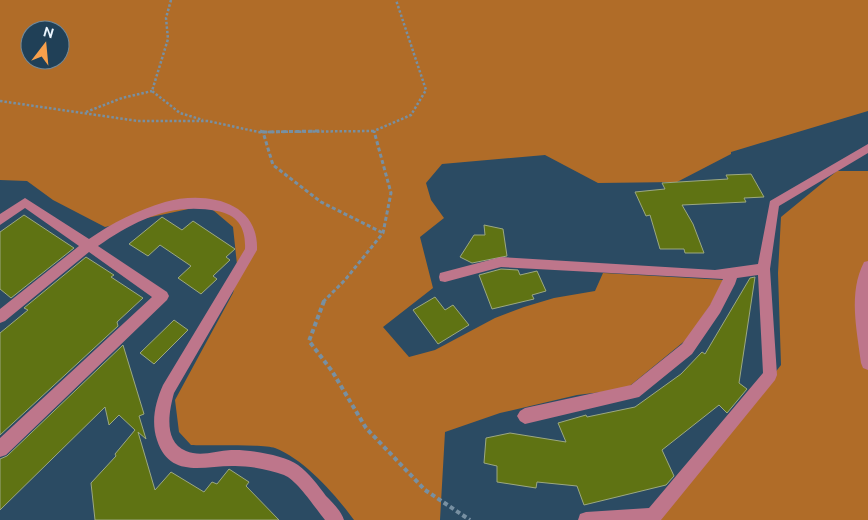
<svg xmlns="http://www.w3.org/2000/svg" width="868" height="520" font-family="Ubuntu,sans-serif">
<style>
.forest{fill:#b06c28;fill-rule:evenodd}
.building{fill:#5f7313;stroke:#9ca881}
.lines{fill:none;stroke-linecap:round;stroke-linejoin:round}
.path-far2{stroke:#7890a2;stroke-width:2.5;stroke-dasharray:2.5 2;stroke-linecap:butt}
.path-far1{stroke:#7890a2;stroke-width:3;stroke-dasharray:4 2.5;stroke-linecap:butt}
.path{stroke:#7890a2;stroke-width:4;stroke-dasharray:4.5 3;stroke-linecap:butt}
.minor{fill:#be768b;fill-rule:evenodd}
</style>
<rect width="100%" height="100%" fill="#2b4b63"/>
<!-- forest -->
<g class="forest">
<path d="M0,0H868V111L731,152V154L677,182L598,183L545,155L442,164L426,183L431,200L444,218L420,237L433,288L383,327L409,357L435,350L495,318L524,307L554,298L595,291L603,273L724,280L722,288L687,339L626,389L577,395L500,413L445,432L440,520H354C336,495 304,459 275,448C263,444 208,446 191,445L179,432L175,400L233,293L238,274L233,227L207,205L105,227L53,200L27,181L0,180ZM30,30H60V60H30Z"/>
<path d="M837,171H868V520H659L781,365L778,273L781,217Z"/>
</g>
<!-- building -->
<g class="building">
<path d="M751,174L764,197L744,198L746,202L682,205L693,224L704,253H685L684,249H660L650,215L646,216L635,192L665,189L662,183L728,179L726,175Z"/>
<path d="M24,215L74,248L11,298L0,289V232Z"/>
<path d="M162,217L182,230L193,221L235,249L226,257L230,260L213,276L217,279L201,294L178,278L191,266L160,245L148,256L129,244Z"/>
<path d="M484,225L503,229L507,256L472,263L460,257L474,235H485Z"/>
<path d="M86,257L114,275L111,277L143,298L117,322L118,326L0,435V333L28,310L24,308Z"/>
<path d="M501,269L518,270L520,275L537,271L546,291L532,295L534,299L492,309L479,275Z"/>
<path d="M755,277L739,383L747,389L727,413L719,405L662,450L674,476L666,485L584,505L577,486L537,482L536,488L497,482V466L484,463L486,438L510,433L566,442L558,423L586,415L587,417L635,407L681,374L702,352L705,354L750,278Z"/>
<path d="M435,297L445,310L453,305L469,325L438,344L413,310Z"/>
<path d="M174,320L188,330L154,364L140,353Z"/>
<path d="M123,345L144,414L139,416L146,439L138,432L155,490L171,472L204,492L212,482L217,484L229,469L249,482L246,486L279,520H95L91,483L116,456L115,454L135,430L119,415L109,425L105,407L0,510V459L7,456Z"/>
</g>
<g class="lines">
<!-- path-far2 -->
<g class="path-far2">
<path d="M171,0L166,18L168,39L152,91L180,113L203,120"/>
<path d="M0,101L138,121H208L263,133"/>
<path d="M86,112L122,98L152,91"/>
<path d="M263,132L374,131"/>
<path d="M374,133V131L411,115L426,90L396,0"/>
</g>
<!-- path-far1 -->
<g class="path-far1">
<path d="M260,131L263,132L273,165L321,202L383,233"/>
<path d="M263,132L322,131"/>
<path d="M323,302L345,280L383,233L391,193L374,131"/>
</g>
<!-- path -->
<path class="path" d="M324,301L309,341L332,371L366,428L425,490L470,520"/>
<!-- minor -->
<g class="minor">
<path d="M868,144V153L779,206L770,269L777,375L775,380L661,520H578L580,514L586,512L649,508L763,373L758,275L737,278L735,284L720,313L692,354L639,397L525,424L520,421L517,416L520,411L525,408L631,385L682,344L710,305L723,279L501,267L445,282L440,281L439,277L440,273L501,257L715,270L758,264L770,201Z"/>
<path d="M25,198L89,239C112,223 138,210 165,202C204,191 259,200 257,250L174,393C169,411 163,442 186,451C200,457 216,451 231,450C247,449 285,455 298,465C309,473 318,485 326,496C333,503 341,511 344,520H325C316,509 297,480 284,475C270,470 251,466 235,466C205,465 170,480 157,440C151,422 155,403 163,385L245,249C246,228 238,215 217,211C172,202 135,220 98,246L167,292L169,296L167,300L6,455L0,457V438L152,297L89,252L5,321L0,323V309L79,246L25,208L0,225V214Z"/>
<path d="M868,261V370L863,368L861,363C857,330 848,293 864,262Z"/>
</g>
</g>
<!-- north arrow -->
<g transform="translate(45 45) rotate(16)"><circle r="24" fill="#204057" stroke="#71899a"/>
<path d="M0-4L9 19L0 12L-9 19Z" fill="#f8a04b"/>
<text y="-8" font-size="14" font-weight="bold" text-anchor="middle" fill="#ebf6ff">N</text>
</g>
</svg>
